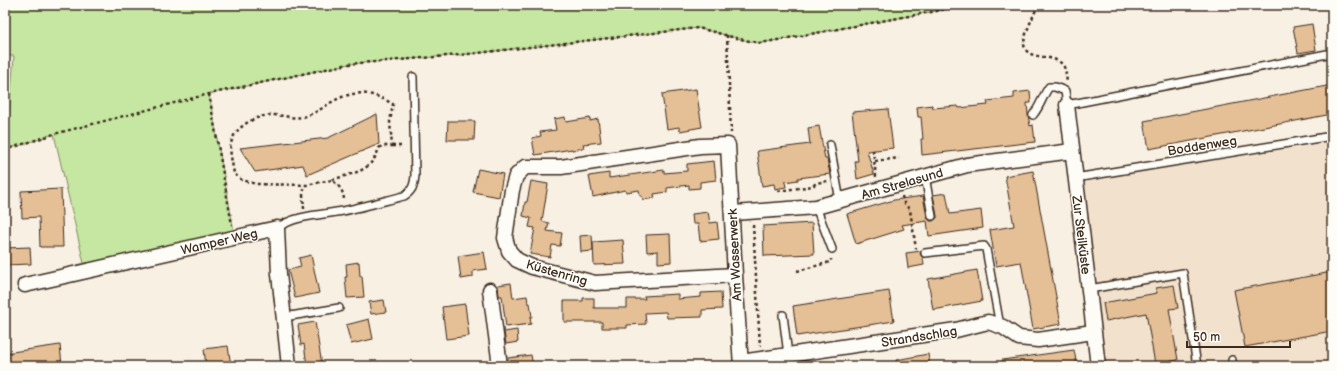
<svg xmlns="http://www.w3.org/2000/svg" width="1337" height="371" font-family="'Balsamiq Sans',sans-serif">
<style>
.built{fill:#f2e1cc}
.green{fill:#c5e7a1;stroke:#808860}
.building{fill:#e5bf95;stroke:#3b2a1e}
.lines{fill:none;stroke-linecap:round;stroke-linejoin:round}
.lane-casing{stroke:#3b2a1e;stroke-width:10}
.street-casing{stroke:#3b2a1e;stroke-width:17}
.path{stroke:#3b2a1e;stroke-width:2.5;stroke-dasharray:3 3;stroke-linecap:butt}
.lane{stroke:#fdfcf7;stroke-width:7}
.street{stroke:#fdfcf7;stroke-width:14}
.labels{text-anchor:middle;stroke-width:3;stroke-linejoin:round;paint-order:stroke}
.street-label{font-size:13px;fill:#3b2a1e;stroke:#fdfcf7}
</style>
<rect width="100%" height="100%" fill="#f8f0e3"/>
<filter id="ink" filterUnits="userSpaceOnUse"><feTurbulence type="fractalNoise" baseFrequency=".025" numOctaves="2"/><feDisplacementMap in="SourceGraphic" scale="8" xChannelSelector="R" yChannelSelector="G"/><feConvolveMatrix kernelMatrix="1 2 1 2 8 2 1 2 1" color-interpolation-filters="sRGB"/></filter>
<g filter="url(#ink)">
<!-- built -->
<path class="built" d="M1332,142V366H1103L1081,181Z"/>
<!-- green -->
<path class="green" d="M5,5H952L942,10L761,43C740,40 719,33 698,28L460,55L349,64L209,94L235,237L86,272L54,134L6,150L14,56H5Z"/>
<!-- building -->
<g class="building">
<path d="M1312,24L1316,50L1298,53L1293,27Z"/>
<path d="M1332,85V114L1149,149L1144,121Z"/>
<path d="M696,89L702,127L680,131L679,127L667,129L662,94Z"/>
<path d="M1030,91L1031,103H1027L1028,115L1030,126L1033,125L1035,142L922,155L921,139H923L921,117H918L917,107L932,105L933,108L958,106L959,108L988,105L987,101L1014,98V93Z"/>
<path d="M888,109L893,148L867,151L874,174L857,179L855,161H858L852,112Z"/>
<path d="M377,114L379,144L307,175L303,165L255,172L240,148L328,138Z"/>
<path d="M565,117L566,122L590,118V121L598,119L601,142L583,144L584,148L572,150V149L535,155L532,138L541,136L540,132L556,130L554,119Z"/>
<path d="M448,121H475L474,140H447Z"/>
<path d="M819,126L825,159H827L830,174L798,178V180L785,182L786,187L775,189L774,184L762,186L757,151L810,144L808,128Z"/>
<path d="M714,161L716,180L700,182V188L689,189V185L667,188V192L654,194L655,198L643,200L642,196H640L639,190L626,192L625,190L593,197L589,176L609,173V178L664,170V173L687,171V164Z"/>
<path d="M478,169L503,174L499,197L473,192Z"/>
<path d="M1033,171L1061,324L1033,329L1021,262L996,266L990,230L1014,226L1005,176Z"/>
<path d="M531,181L548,184L542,221L549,223L547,231L562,233L560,246L552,245L550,257L530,254L535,228L529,227L531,218L523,216L525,202H527Z"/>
<path d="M61,189L63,247H40L39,217L22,218L21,191Z"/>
<path d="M946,193L950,214L981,210L983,228L929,236L927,221L902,225L904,229L856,244L847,214L894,200L923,196L927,217L930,221H933L937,218V216L933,195Z"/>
<path d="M708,212L710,223L717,222L719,239L700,241L698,224H693L692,214Z"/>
<path d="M812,223L814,254L764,256L763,226Z"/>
<path d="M670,234L671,262L658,263V251L647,252L646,235Z"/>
<path d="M592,235L593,251L581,252L580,236Z"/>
<path d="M623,240L625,264L594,265L593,242Z"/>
<path d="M30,247L31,264L5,265V248Z"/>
<path d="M921,251L920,254L923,258L924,265L908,268L906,253Z"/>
<path d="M484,252L487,269L473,271V277L461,279L458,256Z"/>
<path d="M311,255L319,293L295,298L288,270L301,267L299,258Z"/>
<path d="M359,262L360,276H362L364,297L347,298L345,277H347L346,264Z"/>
<path d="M977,270L982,301L933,310L928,279Z"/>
<path d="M1332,272V331L1245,347L1234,290Z"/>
<path d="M511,283L513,298L527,296L528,303H530L532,317H530L531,324L506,327L502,296H499L498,285Z"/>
<path d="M1174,285L1178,308L1169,309L1178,360L1155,364L1146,313L1106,321L1103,303L1157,293L1156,288Z"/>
<path d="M889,291L894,321L797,336L793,306Z"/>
<path d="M721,292L722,309L702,310V317L667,318L666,312L645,313L646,324L627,325V328H602V322H564V301H583V298H594V308H627V299H645L644,296L678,294V299L701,297V293Z"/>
<path d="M384,300L386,312L371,314L369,302Z"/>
<path d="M465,304L469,336L446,339L442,307Z"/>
<path d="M369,319L373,339L351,344L346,325Z"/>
<path d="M315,322L322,365L307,366L304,344L301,345L298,325Z"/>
<path d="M517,330L518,342L506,344L504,332Z"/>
<path d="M60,345L62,366H5V353Z"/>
<path d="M228,346L231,366H206L204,349Z"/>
<path d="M1074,350L1077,366H1003L1002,360Z"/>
<path d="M928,354L930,366H896V360Z"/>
<path d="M531,355L533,366H508V358Z"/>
</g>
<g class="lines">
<defs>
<g id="lane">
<path d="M1033,115C1041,105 1042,97 1049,87H1055L1065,91L1067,105L1332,53"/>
<path d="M830,145L840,201"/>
<path d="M925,176L932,216"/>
<path d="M1075,178L1332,136"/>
<path d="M816,207L832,249"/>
<path d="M277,228C296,215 321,215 343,211C363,207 384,201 404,196C412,191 414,186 415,176L413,77"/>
<path d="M925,253L984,246L986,249L1000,326"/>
<path d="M1089,289L1183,273L1197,366"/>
<path d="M783,315L788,355"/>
<path d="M284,317L339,308"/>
<path d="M1232,360V366"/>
</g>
<g id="street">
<path d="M1067,105L1098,366"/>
<path d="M733,213L816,207L967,165L1072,151"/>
<path d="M735,275L595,283L532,267L517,260L509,251L505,238L512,190L516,176L525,167H561L700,146L728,145L735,275L741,366"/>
<path d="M25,285L277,228L279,274L289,366"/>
<path d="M490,290L500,366"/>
<path d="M741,362L956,330L988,322L1003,327L1019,338L1038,340L1093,332"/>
</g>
</defs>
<!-- lane casing -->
<use href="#lane" class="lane-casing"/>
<!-- street casing -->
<use href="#street" class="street-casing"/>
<!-- path -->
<g class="path">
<path d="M1038,5C1034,15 1025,32 1024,43C1024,64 1058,50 1065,69C1066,72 1066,77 1067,81"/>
<path d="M727,35L731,133"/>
<path d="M209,94L232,225"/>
<path d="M392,146H401"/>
<path d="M5,150L54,134L209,94L349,64L460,55L698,28C719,33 740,40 761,43L942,10L952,5"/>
<path d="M873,150L876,177"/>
<path d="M875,161L899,158"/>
<path d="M332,180C354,172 371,173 379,148L382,146H392L390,122L393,104C370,91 354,89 330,103C323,108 315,113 306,116C293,120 286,115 273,115C257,115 234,126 231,144C229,152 233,165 234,174L242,180L256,184L306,185L332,180C340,187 344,191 344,202"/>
<path d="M778,191L813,186L816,183L828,181"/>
<path d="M902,196L904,203L910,210L916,249"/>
<path d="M304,209L303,195L305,185"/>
<path d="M753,225L760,346"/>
<path d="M797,271L827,263L831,261V259"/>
</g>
<!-- lane -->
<use href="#lane" class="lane"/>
<!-- street -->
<use href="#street" class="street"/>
</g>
</g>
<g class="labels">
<!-- street labels -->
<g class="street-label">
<text transform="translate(1202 145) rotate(-9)" y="5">Boddenweg</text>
<text transform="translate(902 183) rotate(-16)" y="5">Am Strelasund</text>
<text transform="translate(1082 235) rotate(83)" y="5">Zur Steilküste</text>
<text transform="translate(219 241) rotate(-13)" y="5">Wamper Weg</text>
<text transform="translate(734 255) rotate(-93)" y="5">Am Wasserwerk</text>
<text transform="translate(557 272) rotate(16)" y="5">Küstenring</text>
<text transform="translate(919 336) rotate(-9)" y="5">Strandschlag</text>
</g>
</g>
<!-- margin -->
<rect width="1337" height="371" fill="none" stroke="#fdfcf7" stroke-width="20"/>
<rect x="10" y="10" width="1317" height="351" fill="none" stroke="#3b2a1e" stroke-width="1.5" filter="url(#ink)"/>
<!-- scale -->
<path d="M1187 341v6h103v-6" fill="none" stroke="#3b2a1e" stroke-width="2"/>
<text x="1193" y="341" font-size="12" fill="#3b2a1e" stroke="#fdfcf7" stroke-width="3" paint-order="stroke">50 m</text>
</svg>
